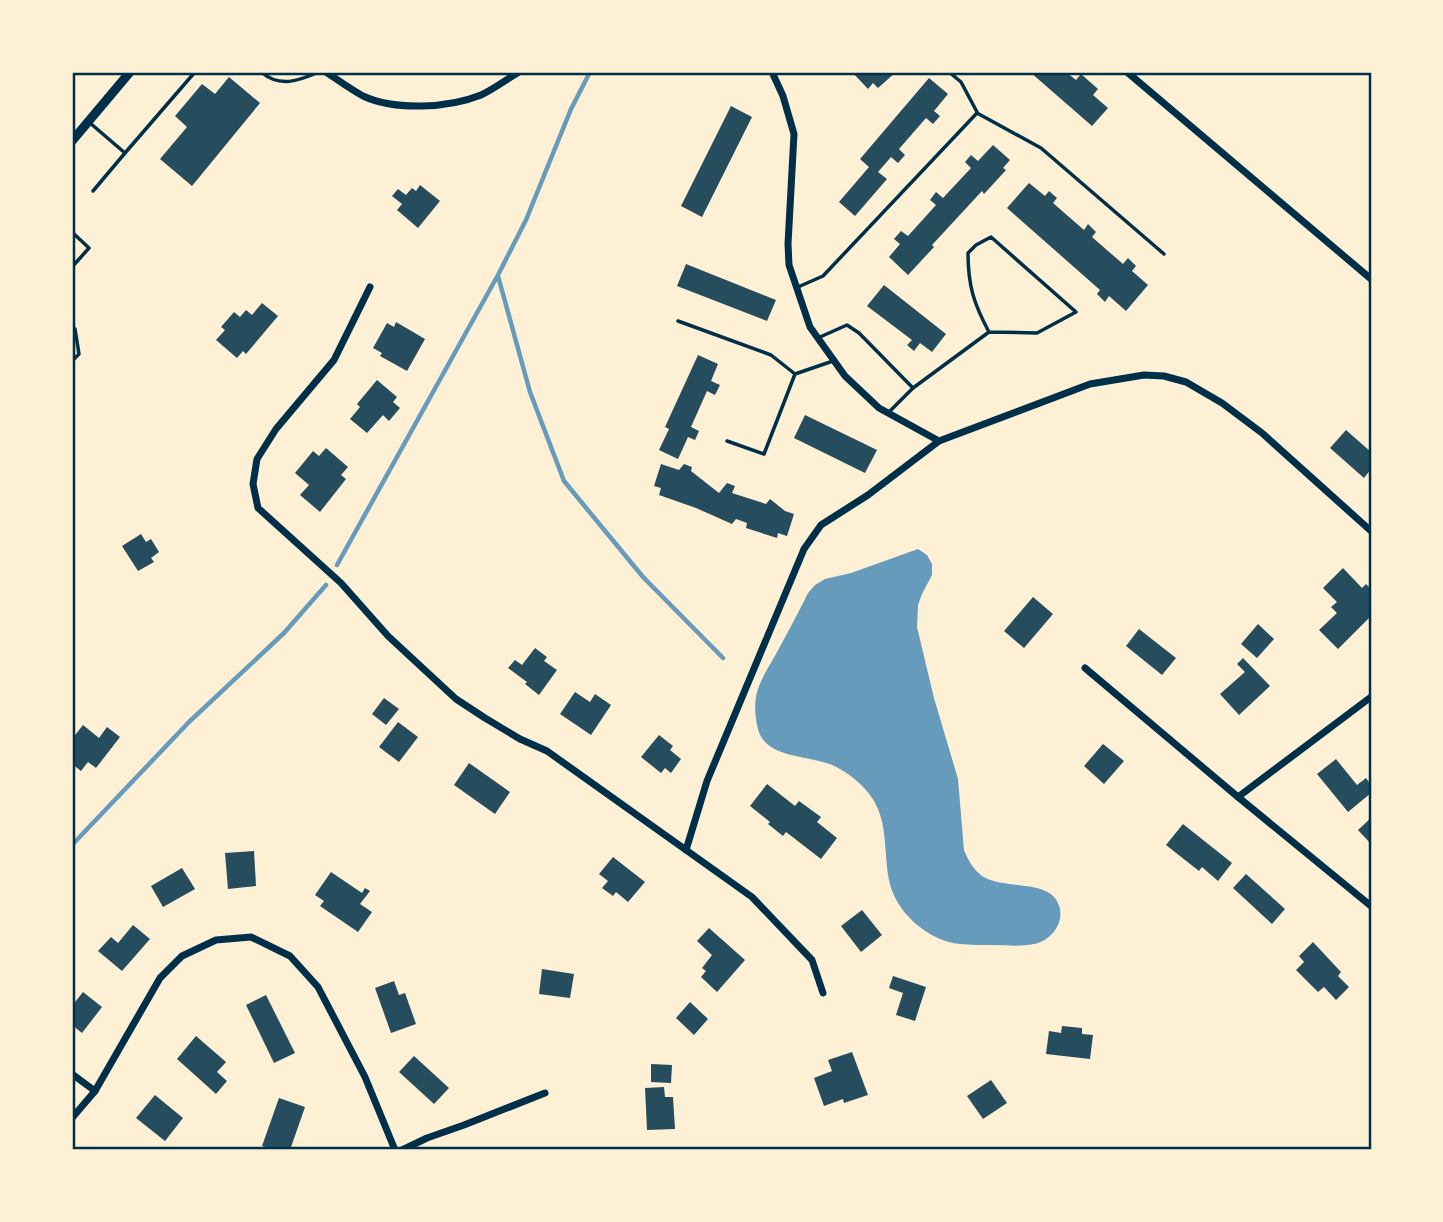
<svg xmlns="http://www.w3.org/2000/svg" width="1443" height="1222" font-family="'Asap Condensed',sans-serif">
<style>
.water{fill:#669bbc}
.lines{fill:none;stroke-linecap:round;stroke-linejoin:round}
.stream{stroke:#669bbc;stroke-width:4.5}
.building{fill:#264d5e}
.service{stroke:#003049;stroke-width:3.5}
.minor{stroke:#003049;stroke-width:7}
.tertiary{stroke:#003049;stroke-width:9}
.neatline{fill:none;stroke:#003049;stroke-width:2.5}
</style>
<rect width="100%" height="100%" fill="#fdf0d5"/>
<!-- water -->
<path class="water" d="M918,549L927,555L932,564V575L922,594L918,605L917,627L934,698L958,779L964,850C968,860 973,869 982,876C1004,891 1054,877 1060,909C1063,925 1050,941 1034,944C1020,947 1006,945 992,945C982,945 971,945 960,944C928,941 895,912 889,880C882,842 891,811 858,782C849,774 837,766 826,763C803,755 765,757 758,729C755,718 754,704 757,692C761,679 769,666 776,654C787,634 798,613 808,593L815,585L825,579L851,573Z"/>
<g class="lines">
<!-- stream -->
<g class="stream">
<path d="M498,276L530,392L564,481L643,577L723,658"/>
<path d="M337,565L498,275L526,220L571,109L590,72"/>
<path d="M72,845L189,722L284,633L326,585"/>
</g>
</g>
<!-- building -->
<g class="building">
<path d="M852,72H896L878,88L873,83L868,89Z"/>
<path d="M1030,72H1066L1076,80L1081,74L1098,89L1093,95L1108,108L1092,126Z"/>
<path d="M229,77L260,103L192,186L160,159L187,127L175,116L202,84L215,94Z"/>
<path d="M929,78L948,94L934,111L940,116L933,124L926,118L899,149L905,155L898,163L891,157L878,172L887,179L855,216L839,202L869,167L860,159Z"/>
<path d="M731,106L752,117L702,217L681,206Z"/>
<path d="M993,145L1010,160L1003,168L1006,170L984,194L982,191L932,245L934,247L908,275L889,257L900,244L894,239L901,231L908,236L936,205L930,200L936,192L943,198L971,168L965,162L971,155L978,161Z"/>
<path d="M1029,183L1045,196L1049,191L1057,198L1053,203L1084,230L1088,224L1096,232L1092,237L1123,264L1128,258L1136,266L1132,271L1148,285L1126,311L1109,296L1105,302L1097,294L1100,290L1007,208Z"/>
<path d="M420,185L440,201L418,228L397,210L402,204L392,196L398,189L406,195L412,188L416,191Z"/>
<path d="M686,264L776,300L767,321L677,286Z"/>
<path d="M884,285L946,334L932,352L920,343L914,351L907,345L912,340L867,306Z"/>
<path d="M262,303L278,316L246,354L243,351L237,358L216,340L225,330L221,327L234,312L240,317L246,310L252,315Z"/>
<path d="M396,322L425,339L407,371L380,356L382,353L373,348L387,323L394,327Z"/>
<path d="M698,355L718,364L711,381L720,385L715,395L707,391L691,427L699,431L695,440L688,437L678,459L659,450L669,429L665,427Z"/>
<path d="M377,380L397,397L393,402L400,408L389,421L383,415L367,433L350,419L360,407L357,404Z"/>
<path d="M805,415L877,450L865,473L794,438Z"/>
<path d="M1346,430L1371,452V469L1364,478L1330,448Z"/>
<path d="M326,448L348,467L341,475L346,479L320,512L300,495L309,485L295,473L313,451L319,456Z"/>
<path d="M661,464L679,470L684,464L692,467L691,471L719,493L727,483L735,486L732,493L766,504L770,499L785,511L794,514L787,536L778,533L777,538L746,528L747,523L736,519L732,524L696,508L659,495L661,488L654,486Z"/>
<path d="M141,534L146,542L151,539L159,552L151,558L154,562L138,571L122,546Z"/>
<path d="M1343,568L1362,588L1366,584L1371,589V616L1338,649L1319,630L1337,613L1331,607L1337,602L1323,588Z"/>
<path d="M1033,597L1053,614L1024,648L1004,631Z"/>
<path d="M1258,624L1274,639L1257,658L1241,644Z"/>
<path d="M1139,629L1176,658L1162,675L1126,646Z"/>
<path d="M535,648L547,657L544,661L557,670L539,695L525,684L527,682L508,668L515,660L522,665Z"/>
<path d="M1243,658L1270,686L1239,715L1220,694L1245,672L1237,664Z"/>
<path d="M575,692L590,702L595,694L611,705L591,735L560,714Z"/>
<path d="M384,698L399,709L386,725L372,714Z"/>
<path d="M398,722L418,737L399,762L379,747Z"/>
<path d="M83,725L99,738L107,727L120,737L96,768L88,762L81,771L72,764V739Z"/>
<path d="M659,735L673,746L670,750L681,759L671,773L665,768L661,773L641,757Z"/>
<path d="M1103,744L1124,761L1104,784L1084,766Z"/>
<path d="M1336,759L1357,785L1366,778L1371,785V793L1348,812L1317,774Z"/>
<path d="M469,763L510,792L495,814L454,785Z"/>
<path d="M767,784L795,806L799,801L821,817L817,822L837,838L821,859L786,832L783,836L768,824L770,822L750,806Z"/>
<path d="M1371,818V844L1358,830Z"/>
<path d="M1183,824L1232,863L1218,881L1202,867L1199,871L1166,845Z"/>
<path d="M254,851L256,886L228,889L225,853Z"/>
<path d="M613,857L645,882L628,902L616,892L613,896L602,888L608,881L599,874Z"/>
<path d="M182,868L195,889L163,907L151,886Z"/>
<path d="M331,872L362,893L365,888L370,891L360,904L372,912L358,932L320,906L324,901L315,895Z"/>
<path d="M1246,874L1285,909L1272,924L1233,888Z"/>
<path d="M862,910L882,935L861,952L841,926Z"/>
<path d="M133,925L150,939L122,971L98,951L111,937L118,943Z"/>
<path d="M709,928L745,960L717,992L701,977L706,971L702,968L712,955L697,941Z"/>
<path d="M1313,942L1341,972L1338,976L1349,987L1336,1000L1324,987L1318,992L1296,970L1304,962L1299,956Z"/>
<path d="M542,969L574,974L570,998L539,994Z"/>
<path d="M893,976L926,987L915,1021L896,1015L903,993L889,988Z"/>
<path d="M394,981L399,995L405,993L416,1024L391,1033L375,988Z"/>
<path d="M83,992L102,1007L82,1033L72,1025V1006Z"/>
<path d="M266,995L295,1053L274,1063L246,1005Z"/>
<path d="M690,1002L708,1019L694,1035L676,1018Z"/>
<path d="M1062,1026L1082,1028V1034L1093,1035L1090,1059L1046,1054L1049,1031L1061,1033Z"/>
<path d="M196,1036L226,1062L217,1072L227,1081L216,1094L177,1059Z"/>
<path d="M852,1052L868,1095L844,1103L843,1099L824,1106L814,1078L832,1071L828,1060Z"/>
<path d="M414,1056L449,1088L434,1104L399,1072Z"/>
<path d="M651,1064L672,1065L671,1083L651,1082Z"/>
<path d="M991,1080L1007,1103L983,1119L967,1096Z"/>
<path d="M664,1087L665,1097H673L675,1129L647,1130L645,1088Z"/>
<path d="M155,1095L183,1118L165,1141L136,1118Z"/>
<path d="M279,1098L305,1107L290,1150H275L262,1146Z"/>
</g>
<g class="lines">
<!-- service -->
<g class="service">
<path d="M261,72C280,88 298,81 319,72"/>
<path d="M949,72L961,82L977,112"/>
<path d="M90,123L125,153L93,191"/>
<path d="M125,153L195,72"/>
<path d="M72,235L73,233L89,248L72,267"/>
<path d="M798,287L823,276L977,113L1041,148L1164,254"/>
<path d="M678,321L771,355L795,374"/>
<path d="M72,326L75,329L79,354L72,361"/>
<path d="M820,337L847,325L859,333L913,388"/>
<path d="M890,411L913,388L989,332L1037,333L1076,312L991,237L976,245L968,253C968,286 974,304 989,332"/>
<path d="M727,441L764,454L795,374L833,361"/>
</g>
<!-- minor -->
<g class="minor">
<path d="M326,72C338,80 350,89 363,96C395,111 449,108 481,95C494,89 507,79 519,72"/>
<path d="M772,72L783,96L794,134L788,244L789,265L810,327L845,376L879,408L939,441L1090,384L1144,375L1164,376L1186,382L1222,403L1262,433L1371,531"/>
<path d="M1127,72L1371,279"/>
<path d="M370,287L334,360L276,429L257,459L253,484L258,508L341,583L388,636L456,699L485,718L520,739L547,751L752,897L812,960L823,993"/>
<path d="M1085,668L1238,797L1371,906"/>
<path d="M1238,797L1371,697"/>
<path d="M686,850L707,781L804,549L821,525L868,495L939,441"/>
<path d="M72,1074L95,1091"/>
<path d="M72,1118L95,1091L160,978L182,956L216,940L251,937L290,956L318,987L365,1077L395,1150"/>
<path d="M402,1150L427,1138L464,1125L545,1093"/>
</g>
<!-- tertiary -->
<path class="tertiary" d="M72,141L130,72"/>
</g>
<!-- border -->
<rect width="1443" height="1222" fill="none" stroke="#fdf0d5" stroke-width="147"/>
<rect x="74" y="74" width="1296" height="1074" class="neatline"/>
</svg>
